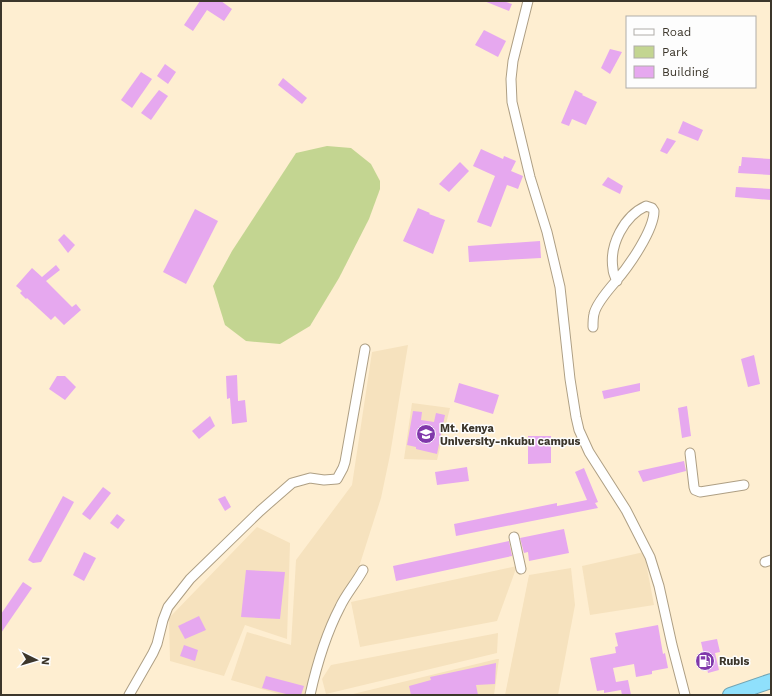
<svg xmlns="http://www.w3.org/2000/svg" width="772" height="696" font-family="'Work Sans',sans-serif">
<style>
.built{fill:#f6e2be}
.green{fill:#c3d591}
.building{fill:#e6a8ef}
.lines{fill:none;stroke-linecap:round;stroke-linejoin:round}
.minor-casing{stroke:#ae9f84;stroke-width:11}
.highway-casing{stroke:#72a4b3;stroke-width:16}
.minor{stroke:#fff;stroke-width:9}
.highway{stroke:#8fe0fc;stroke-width:14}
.labels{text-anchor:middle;stroke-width:3;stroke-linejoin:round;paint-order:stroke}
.poi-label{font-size:11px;font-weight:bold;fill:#3c362b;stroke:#fdfdfd;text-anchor:start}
</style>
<rect width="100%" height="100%" fill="#feeed1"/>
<!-- built -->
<g class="built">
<path d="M408,345L390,455L381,498L358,570L336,604L304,695H282L231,680L247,632L291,645L296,560L352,485L372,352Z"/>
<path d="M412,403L450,408L437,460L404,459Z"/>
<path d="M257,527L290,543L287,639L245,625L224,676L170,661L169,618Z"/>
<path d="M644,552L654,605L590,615L582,566Z"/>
<path d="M517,566L497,621L360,647L351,602Z"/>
<path d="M571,568L575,605L558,695H505L529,575Z"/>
<path d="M498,633L497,653L326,694L322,679L331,665Z"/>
<path d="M497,659H499L494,695H349Z"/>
</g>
<!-- green -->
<path class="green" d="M327,146L351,148L371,164L380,181V189L369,219L339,278L310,326L280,344L246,341L225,325L213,286L232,251L296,153Z"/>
<!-- building -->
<g class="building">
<path d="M200,1H221L232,9L224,21L207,10L193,31L184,25Z"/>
<path d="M484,1H503L512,4L509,11Z"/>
<path d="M484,30L506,41L498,57L475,45Z"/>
<path d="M610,49L622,52L610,74L601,68Z"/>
<path d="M165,64L176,72L168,84L157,76Z"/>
<path d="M141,72L152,79L132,108L121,100Z"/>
<path d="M283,78L307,98L302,104L278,85Z"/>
<path d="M159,90L168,96L151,120L141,113Z"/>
<path d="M575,90L583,94L582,95L597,102L586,125L572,119L569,126L561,123Z"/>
<path d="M683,121L703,130L698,141L678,133Z"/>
<path d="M667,138L676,141L667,154L660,151Z"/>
<path d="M481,149L503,159L504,156L516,161L511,171L523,176L518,189L507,185L491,227L477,222L495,176L473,166Z"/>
<path d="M742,157L771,159V175L738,173L739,166H741Z"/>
<path d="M460,162L469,171L449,192L439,184Z"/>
<path d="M608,177L623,186L620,194L602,185Z"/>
<path d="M736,187L771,189V200L735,197Z"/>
<path d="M418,208L430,213L429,214L445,220L433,254L403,241Z"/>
<path d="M195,209L218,221L186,284L163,272Z"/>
<path d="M64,234L75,245L68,253L58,240Z"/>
<path d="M540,241L541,258L469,262L468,246Z"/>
<path d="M56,265L60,270L46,281L72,307L76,304L81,310L64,325L55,316L51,320L27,298L26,299L20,293L22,291L16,286L32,268L42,277Z"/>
<path d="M754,355L760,384L748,387L741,359Z"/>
<path d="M237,375L238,401L245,400L247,422L232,424L230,398L227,399L226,376Z"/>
<path d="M57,376H65L76,387L65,400L49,389Z"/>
<path d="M459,383L499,395L493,414L454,402Z"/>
<path d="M640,383V391L604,399L602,391Z"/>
<path d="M687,406L691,436L682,438L678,408Z"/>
<path d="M413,411L422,412L421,420L434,422L436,413L445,415L437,454L416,449V447L407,445Z"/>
<path d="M210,416L215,426L199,439L192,431Z"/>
<path d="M528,436H551V463L528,464Z"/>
<path d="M684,461L686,471L643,482L638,471Z"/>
<path d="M467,467L469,481L437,485L435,472Z"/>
<path d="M584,468L598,502L595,503L598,508L456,536L454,524L557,503V506L587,500L575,472Z"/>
<path d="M103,487L111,493L90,520L82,514Z"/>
<path d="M63,496L74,502L41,562L33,563L28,560Z"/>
<path d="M225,496L231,507L225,511L218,499Z"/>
<path d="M117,514L125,520L118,529L110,523Z"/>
<path d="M564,529L569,553L529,561L528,552L524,553L520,538Z"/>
<path d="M509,541L512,556L396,581L393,566Z"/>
<path d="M84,552L96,558L84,581L73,575Z"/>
<path d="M246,570L285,572L280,619L241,617Z"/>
<path d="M23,582L32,588L1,633V614Z"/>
<path d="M199,616L206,630L185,639L178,626Z"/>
<path d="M658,625L663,654L665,653L668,668L652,671V674L636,677L634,664L613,668L616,682L628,680L631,695H622L621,690L604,693V690L597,691L590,658L616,653L615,647L618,646L615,633Z"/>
<path d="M717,639L720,652L715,653L719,670L708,673L701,642Z"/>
<path d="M184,645L198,650L195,661L180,656Z"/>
<path d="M496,663L495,684L476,685L478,695H411L409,686L431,680L430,677Z"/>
<path d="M266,676L304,686L301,695H290L262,688Z"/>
</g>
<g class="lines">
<defs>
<g id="minor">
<path d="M528,1L513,61L511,79L512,102L530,177L547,232L560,287L570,379L576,417L579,430L589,452L626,510L650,557L659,586L672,645L685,695"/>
<path d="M593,327C593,323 593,318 594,314C596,304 609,289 616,281C629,266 654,230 654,211L652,208L646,206C624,216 609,245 613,269C613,273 615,277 617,281"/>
<path d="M690,453L694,487L695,490L700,492L744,485"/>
<path d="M514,537L521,569"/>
<path d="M765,562L771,560"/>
<path d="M129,695L153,653L157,644L163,620L168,607L190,579L260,511L292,483L310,478L324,480L337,479L343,468L345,462L365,349"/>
<path d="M310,695C316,668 327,632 340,607C346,594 356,583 363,570"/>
</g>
<path id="highway" d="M730,695L771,681"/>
</defs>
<!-- minor casing -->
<use href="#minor" class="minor-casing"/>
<!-- highway casing -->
<use href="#highway" class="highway-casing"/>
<!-- minor -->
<use href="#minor" class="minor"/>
<!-- highway -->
<use href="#highway" class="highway"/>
</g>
<!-- icons -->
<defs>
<symbol id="university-disc" viewBox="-11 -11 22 22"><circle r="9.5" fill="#8038ab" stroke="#fdfdfd"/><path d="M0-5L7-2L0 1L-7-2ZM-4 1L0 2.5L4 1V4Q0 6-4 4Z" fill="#fff"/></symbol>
<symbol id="fuel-disc" viewBox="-11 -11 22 22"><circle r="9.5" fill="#8038ab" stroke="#fdfdfd"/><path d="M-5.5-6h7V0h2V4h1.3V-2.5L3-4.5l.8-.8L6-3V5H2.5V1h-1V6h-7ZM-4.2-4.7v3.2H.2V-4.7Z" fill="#fff"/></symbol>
</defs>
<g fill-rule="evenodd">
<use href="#university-disc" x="415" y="423" width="22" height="22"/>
<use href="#fuel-disc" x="694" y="650" width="22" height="22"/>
</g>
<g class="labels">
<!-- poi labels -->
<g class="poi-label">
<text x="440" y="432">Mt. Kenya<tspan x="440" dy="13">University-nkubu campus</tspan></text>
<text x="719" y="665">Rubis</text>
</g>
</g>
<!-- border -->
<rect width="772" height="696" fill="none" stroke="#3c362b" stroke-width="4"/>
<!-- legend -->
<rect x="626" y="16" width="130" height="72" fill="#fdfdfd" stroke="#b0ada9"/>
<rect x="634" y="29" width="20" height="6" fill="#ffffff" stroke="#b0ada9"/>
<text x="662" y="36" font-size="12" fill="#3c362b">Road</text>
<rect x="634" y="46" width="20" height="12" fill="#c3d591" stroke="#b0ada9"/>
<text x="662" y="56" font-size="12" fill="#3c362b">Park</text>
<rect x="634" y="66" width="20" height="12" fill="#e6a8ef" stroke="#b0ada9"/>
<text x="662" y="76" font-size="12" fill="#3c362b">Building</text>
<!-- north arrow -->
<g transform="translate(36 660) rotate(95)" stroke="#fdfdfd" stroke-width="3" paint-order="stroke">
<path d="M0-3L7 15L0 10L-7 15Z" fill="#3c362b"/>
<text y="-6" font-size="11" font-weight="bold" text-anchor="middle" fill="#3c362b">N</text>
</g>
</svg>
